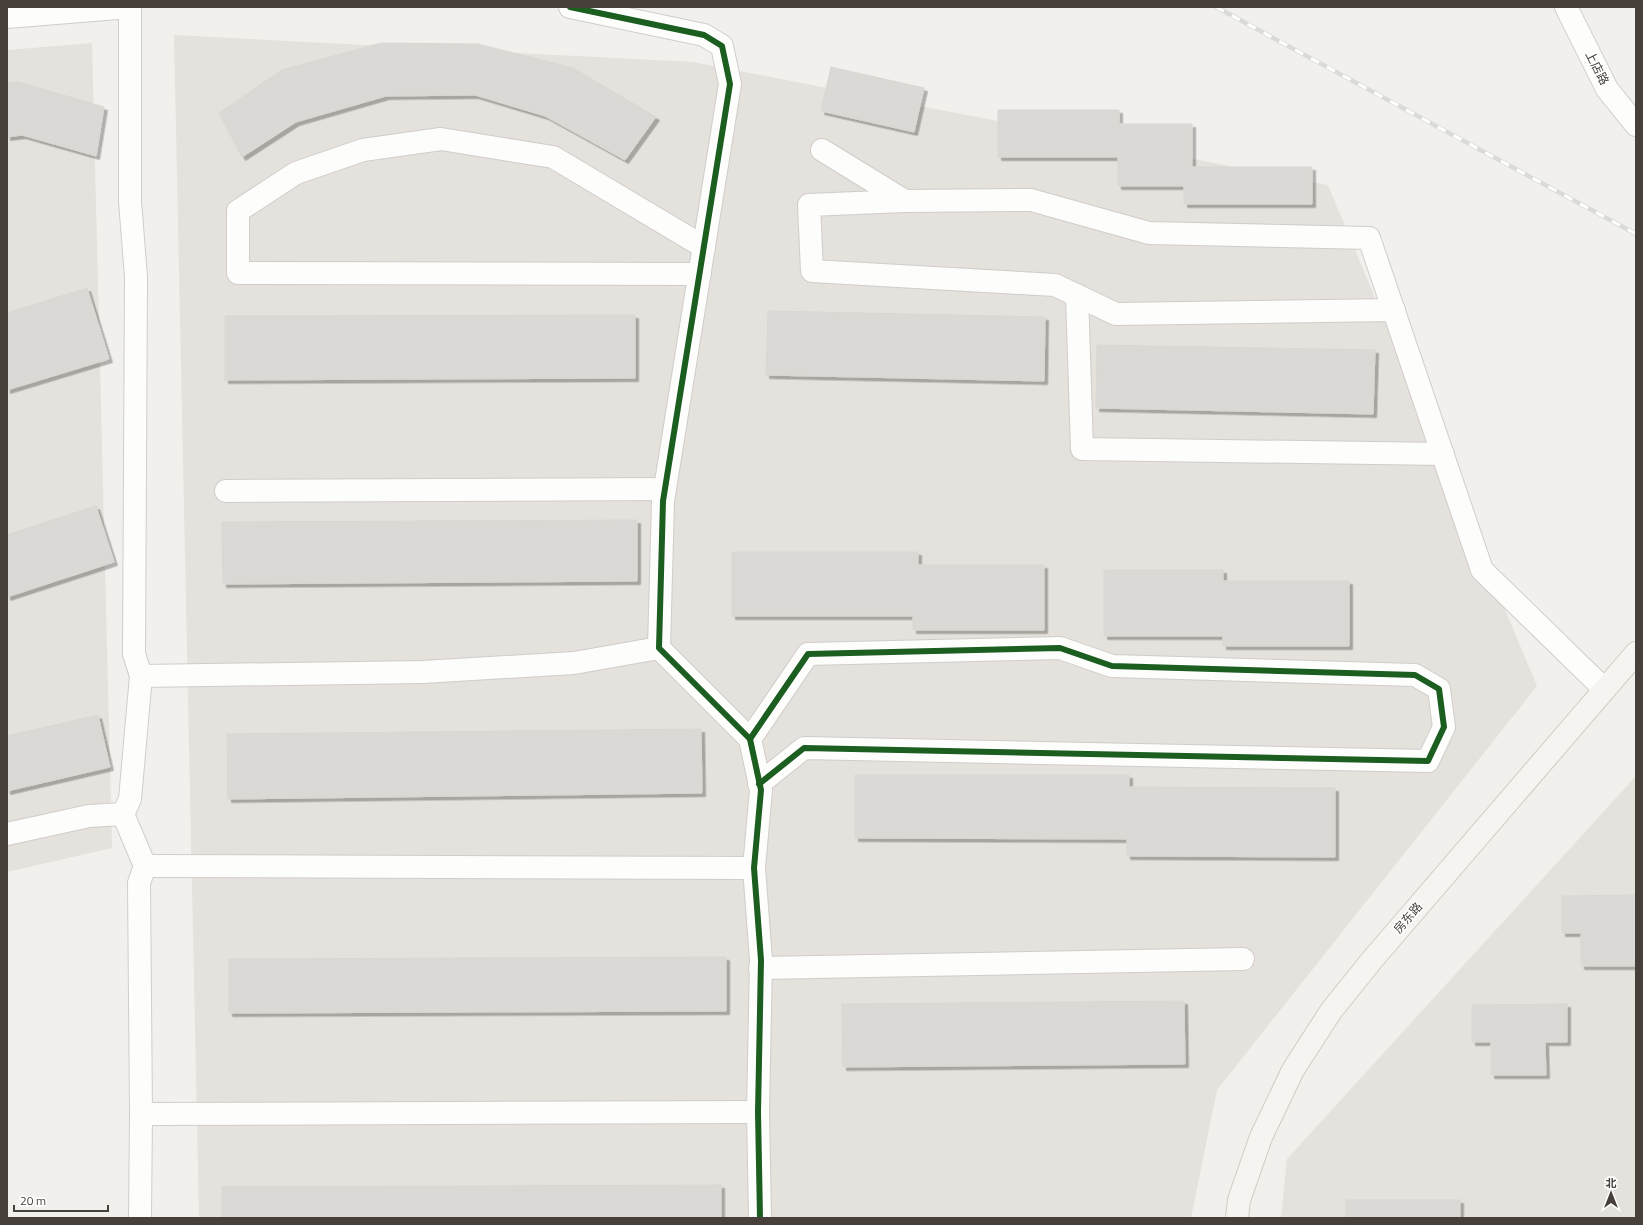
<svg xmlns="http://www.w3.org/2000/svg" width="1643" height="1225" font-family="'Titillium Web','Noto Sans SC',sans-serif">
<style>
.residential{fill:#e5e1dc}
.building{fill:#dbd9d6;stroke:#dad7d3;filter:url(#shadow)}
.lines{fill:none;stroke-linecap:round;stroke-linejoin:round}
.minor-casing{stroke:#d0cdca;stroke-width:24}
.tertiary-casing{stroke:#d0cdca;stroke-width:24}
.secondary-casing{stroke:#cfccc5;stroke-width:24}
.minor{stroke:#fdfdfc;stroke-width:22}
.tertiary{stroke:#fdfdfc;stroke-width:22}
.secondary{stroke:#f6f4f1;stroke-width:22}
.rail-casing{stroke:#dadad9;stroke-width:4.5}
.rail{stroke:#fff;stroke-width:3;stroke-dasharray:9;stroke-linecap:butt}
.cycleway-casing{stroke:#fff;stroke-width:8}
.cycleway{stroke:#1b5e20;stroke-width:6}
.labels{text-anchor:middle;stroke-width:3;stroke-linejoin:round;paint-order:stroke}
.street-label{font-size:12px;fill:#47403a;stroke:#fff}
</style>
<defs>
<filter id="shadow"><feDropShadow dx="3.5" dy="3.5" stdDeviation="0" flood-color="#0004"/></filter>
</defs>
<rect width="100%" height="100%" fill="#f2f0ed"/>
<!-- residential -->
<g class="residential">
<path d="M174,35L693,62L1328,185L1537,686L1217,1090L1191,1218H199Z"/>
<path d="M92,43L112,848L7,872V50Z"/>
<path d="M1636,776V1218H1281L1287,1159Z"/>
</g>
<!-- building -->
<g class="building">
<path d="M381,43L478,44L573,68L656,117L625,160L545,116L475,95L386,96L296,122L242,157L219,113L282,70Z"/>
<path d="M831,67L924,88L914,132L821,111Z"/>
<path d="M18,82L104,107L96,156L22,135L7,137V83Z"/>
<path d="M998,110H1119V124H1192V167H1312V204H1184V186H1118V157H998Z"/>
<path d="M87,288L109,359L7,390V313Z"/>
<path d="M768,311L1045,317L1044,381L766,375Z"/>
<path d="M635,315V378L225,380V316Z"/>
<path d="M1097,345L1375,350L1373,414L1096,408Z"/>
<path d="M96,506L114,562L7,597V535Z"/>
<path d="M637,520V581L223,584L222,522Z"/>
<path d="M732,552H918V565H1044V630H913V616H732Z"/>
<path d="M1104,570H1223V581H1349V646H1223V636H1104Z"/>
<path d="M98,715L110,767L7,791V736Z"/>
<path d="M701,729L702,793L228,799L227,734Z"/>
<path d="M855,775H1129V787L1335,788V857L1127,856V839L855,838Z"/>
<path d="M1636,895V966H1581V933H1562V896Z"/>
<path d="M726,957V1011L229,1013V959Z"/>
<path d="M1184,1001L1185,1064L843,1067L842,1004Z"/>
<path d="M1567,1004V1042H1545L1546,1075H1491V1042H1472V1005Z"/>
<path d="M721,1185V1218H222V1187Z"/>
<rect x="1346" y="1200" width="114" height="18"/>
</g>
<g class="lines">
<defs>
<g id="minor">
<path d="M130,7V201L136,277L134,654L141,676L130,799L123,814L145,866L139,883L141,1114L140,1218"/>
<path d="M570,7L704,35L722,46L730,84L663,501L659,648L750,739L761,790L754,868L761,960L758,1112L760,1218"/>
<path d="M7,17L130,7"/>
<path d="M822,150L905,201L1031,200L1149,233L1369,238L1482,570L1604,689"/>
<path d="M905,201L809,205L812,271L1055,285L1116,314L1394,310"/>
<path d="M700,274L238,273V211L296,173L363,150L441,139L553,157L704,247"/>
<path d="M1077,295L1082,449L1443,454"/>
<path d="M226,491L665,489"/>
<path d="M141,676L423,672L574,663L659,648"/>
<path d="M750,739L808,654L1060,648L1112,666L1415,675L1439,689L1444,727L1428,761L804,748L759,784"/>
<path d="M7,834L89,816L123,814"/>
<path d="M145,866L754,868"/>
<path d="M760,968L1243,959"/>
<path d="M141,1114L758,1112"/>
</g>
<path id="tertiary" d="M1566,7L1607,89L1636,125"/>
<path id="secondary" d="M1237,1218L1239,1200L1261,1137L1293,1070L1331,1011L1372,960L1636,653"/>
</defs>
<!-- minor casing -->
<use href="#minor" class="minor-casing"/>
<!-- tertiary casing -->
<use href="#tertiary" class="tertiary-casing"/>
<!-- secondary casing -->
<use href="#secondary" class="secondary-casing"/>
<!-- minor -->
<use href="#minor" class="minor"/>
<!-- tertiary -->
<use href="#tertiary" class="tertiary"/>
<!-- secondary -->
<use href="#secondary" class="secondary"/>
<defs>
<path id="rail" d="M1216,7L1636,234"/>
</defs>
<!-- rail casing -->
<use href="#rail" class="rail-casing"/>
<!-- rail -->
<use href="#rail" class="rail"/>
<defs>
<g id="cycleway">
<path d="M570,7L704,35L722,46L730,84L663,501L659,648L750,739L761,790L754,868L761,960L758,1112L760,1218"/>
<path d="M750,739L808,654L1060,648L1112,666L1415,675L1439,689L1444,727L1428,761L804,748L759,784"/>
</g>
</defs>
<!-- cycleway casing -->
<use href="#cycleway" class="cycleway-casing"/>
<!-- cycleway -->
<use href="#cycleway" class="cycleway"/>
</g>
<g class="labels">
<!-- street labels -->
<g class="street-label">
<text transform="translate(1597 68) rotate(63)" y="4">上店路</text>
<text transform="translate(1408 918) rotate(-49)" y="4">房东路</text>
</g>
</g>
<!-- border -->
<rect width="1643" height="1225" fill="none" stroke="#47403a" stroke-width="16"/>
<!-- north arrow -->
<g transform="translate(1611 1193)" stroke="#ffffff" stroke-width="3" paint-order="stroke">
<path d="M0-3L7 15L0 10L-7 15Z" fill="#47403a"/>
<text y="-6" font-size="11" font-weight="bold" text-anchor="middle" fill="#47403a">北</text>
</g>
<!-- scale -->
<path d="M14 1205v6h94v-6" fill="none" stroke="#47403a" stroke-width="2"/>
<text x="20" y="1205" font-size="12" fill="#47403a" stroke="#ffffff" stroke-width="3" paint-order="stroke">20 m</text>
</svg>
